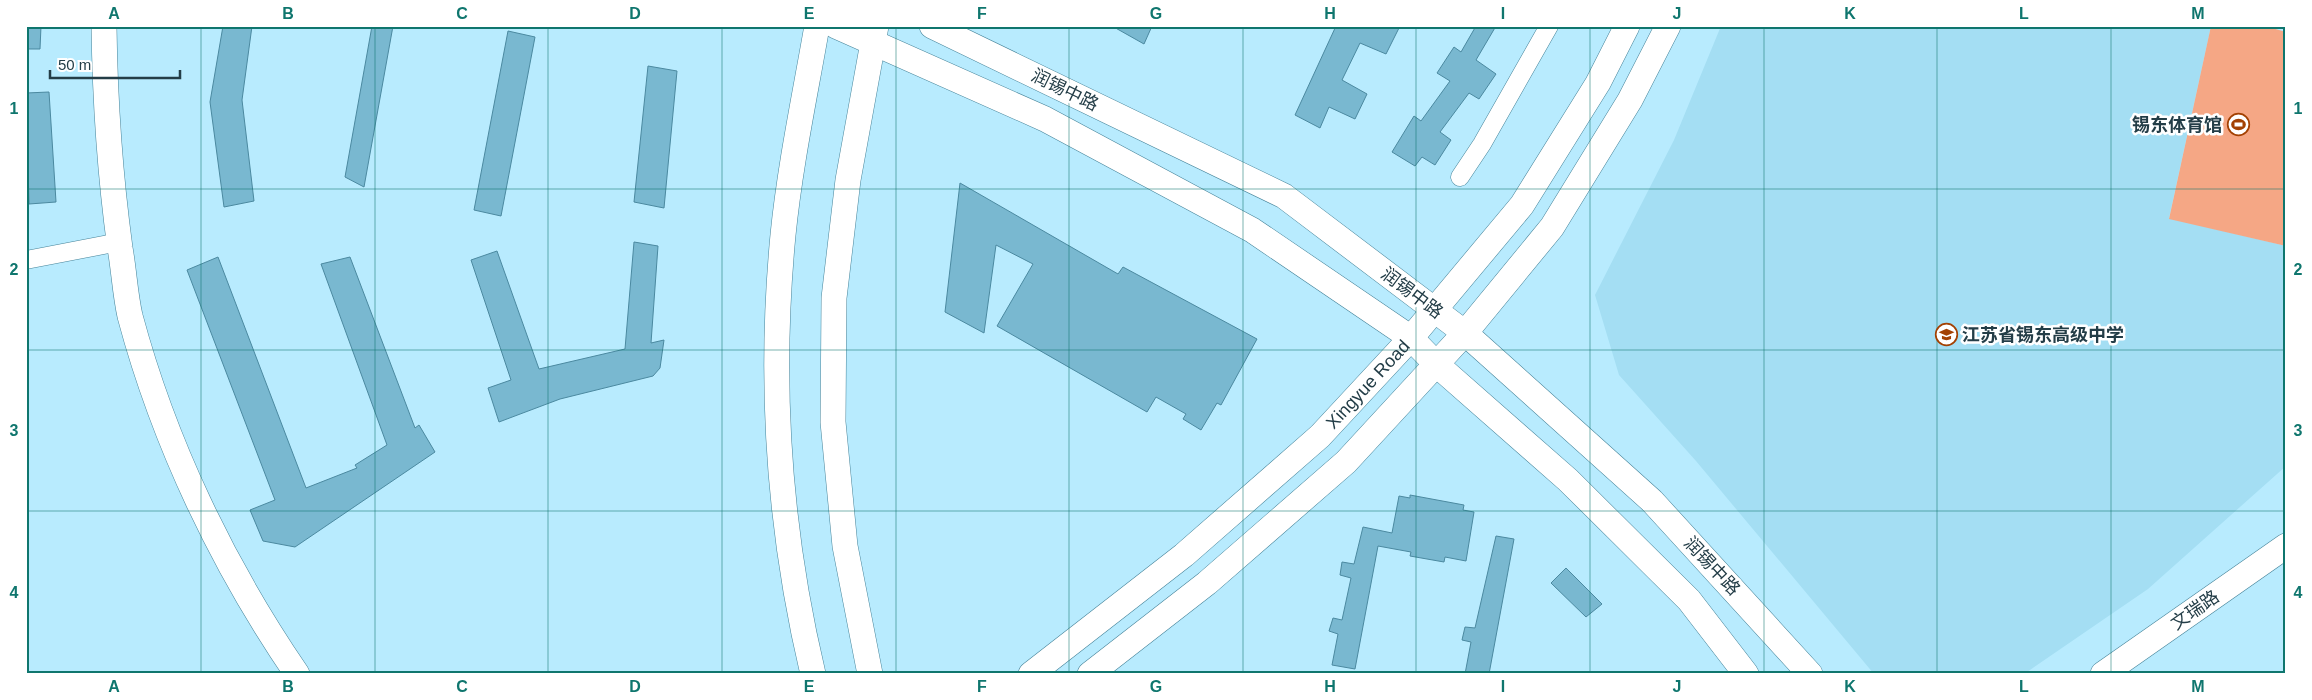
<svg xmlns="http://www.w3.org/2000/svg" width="2312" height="700" font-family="Helvetica,'Noto Sans SC',sans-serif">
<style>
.built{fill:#a4def3}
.green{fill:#f5a785}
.building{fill:#79b8d0;stroke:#4b89a0}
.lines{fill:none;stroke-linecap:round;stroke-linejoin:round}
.street-casing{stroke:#458399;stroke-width:19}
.secondary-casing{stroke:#458399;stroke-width:26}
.street{stroke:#fff;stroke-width:18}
.secondary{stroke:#fff;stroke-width:25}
.grid{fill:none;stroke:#0f766e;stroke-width:1;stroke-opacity:0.55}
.labels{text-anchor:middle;stroke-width:5;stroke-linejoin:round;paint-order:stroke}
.street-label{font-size:18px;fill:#233d47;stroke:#fff}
.poi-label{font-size:18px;font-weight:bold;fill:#233d47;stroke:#fff;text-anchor:end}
.neatline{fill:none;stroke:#0f766e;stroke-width:2}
.grid-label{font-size:16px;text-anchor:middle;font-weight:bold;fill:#0f766e}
</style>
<rect width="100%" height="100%" fill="#b8ebfe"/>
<!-- built -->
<path class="built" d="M1721,26H2211L2169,218L2286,246V466L2148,589L2024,674H1874L1696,461L1619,375L1595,295L1674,140Z"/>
<!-- green -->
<path class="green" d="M2211,26H2265L2286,32V246L2169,219Z"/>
<!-- building -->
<g class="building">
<path d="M26,26H41L40,49H26Z"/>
<path d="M223,26H252L242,100L254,201L224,207L210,102Z"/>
<path d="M372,26H393L364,187L345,177Z"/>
<path d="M1112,26H1152L1144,44Z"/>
<path d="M1336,26H1400L1386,54L1360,43L1342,80L1367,94L1355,119L1329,107L1320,128L1295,115Z"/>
<path d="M1476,26H1496L1476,60L1496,74L1479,99L1469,93L1440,132L1451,140L1435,165L1422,157L1415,166L1392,152L1414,116L1421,121L1450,81L1437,73L1454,47L1461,52Z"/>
<path d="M508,31L535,37L501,216L474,210Z"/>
<path d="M648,66L677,71L664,208L634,202Z"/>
<path d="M49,92L56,202L29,204L26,93Z"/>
<path d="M960,183L1118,274L1123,267L1257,339L1221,405L1217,403L1201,430L1183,419L1186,414L1156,397L1147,412L997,326L1033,264L996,245L984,333L945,312Z"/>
<path d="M634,242L658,246L651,343L664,340L660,368L653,376L560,399L499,422L488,388L511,380L471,260L497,251L539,369L625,349Z"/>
<path d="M218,257L306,488L357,468L355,465L387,445L321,264L350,257L415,428L419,425L435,452L295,547L263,541L250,510L275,500L187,270Z"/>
<path d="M1410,495L1464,505L1463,510L1474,512L1466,561L1445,557L1444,562L1410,556L1411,552L1378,546L1355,669L1332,665L1338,634L1329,631L1333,618L1342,620L1351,578L1340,575L1342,562L1354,564L1363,527L1392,533L1399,496L1410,498Z"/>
<path d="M1496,536L1514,539L1489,674H1465L1471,642L1462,640L1465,627L1475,628Z"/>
<path d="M1566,568L1602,604L1586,617L1551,583Z"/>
</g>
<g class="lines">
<defs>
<g id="street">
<path d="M1460,177L1482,144L1549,26"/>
<path d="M26,260L119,242"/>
</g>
<g id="secondary">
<path d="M104,26C105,101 110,175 120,248C124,270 125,294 130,316C164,443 223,566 297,674"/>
<path d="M836,26L1045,119L1252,230L1411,338L1436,364L1568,480L1689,600L1746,674"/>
<path d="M932,26L1284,196L1465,333L1652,501L1810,674"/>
<path d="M813,674C779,531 769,381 783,235C790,165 805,95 817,26"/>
<path d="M870,674L845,546L833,422L834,298L848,180L876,26"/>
<path id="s1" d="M1031,674L1184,555L1320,436L1411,338L1522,205L1598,83L1627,26"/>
<path d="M1090,674L1207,583L1346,462L1465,333L1552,227L1630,100L1668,26"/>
<path d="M2103,674L2286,546"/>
</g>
</defs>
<!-- street casing -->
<use href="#street" class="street-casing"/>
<!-- secondary casing -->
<use href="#secondary" class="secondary-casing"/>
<!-- street -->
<use href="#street" class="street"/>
<!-- secondary -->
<use href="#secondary" class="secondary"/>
</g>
<!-- grid -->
<path class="grid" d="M201,26V674M375,26V674M548,26V674M722,26V674M896,26V674M1069,26V674M1243,26V674M1416,26V674M1590,26V674M1764,26V674M1937,26V674M2111,26V674M26,189H2286M26,350H2286M26,511H2286"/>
<!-- icons -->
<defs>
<symbol id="stadium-ring" viewBox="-11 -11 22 22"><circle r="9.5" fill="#fff" stroke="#a34103" stroke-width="1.5"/><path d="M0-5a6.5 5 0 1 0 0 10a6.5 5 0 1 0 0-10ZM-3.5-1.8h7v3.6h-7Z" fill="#a34103"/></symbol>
<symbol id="school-ring" viewBox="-11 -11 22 22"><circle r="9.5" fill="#fff" stroke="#a34103" stroke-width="1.5"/><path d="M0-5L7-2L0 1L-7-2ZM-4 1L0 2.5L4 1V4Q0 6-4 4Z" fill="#a34103"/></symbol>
</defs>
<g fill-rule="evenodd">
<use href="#stadium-ring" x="2226" y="112" width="25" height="25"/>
<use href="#school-ring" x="1934" y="322" width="25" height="25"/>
</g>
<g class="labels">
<!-- street labels -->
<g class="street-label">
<text transform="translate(1065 90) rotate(26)" y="6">润锡中路</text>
<text transform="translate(1412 293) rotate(37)" y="6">润锡中路</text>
<text dy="6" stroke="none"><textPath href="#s1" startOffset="445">Xingyue Road</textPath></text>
<text transform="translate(1712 566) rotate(47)" y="6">润锡中路</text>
<text transform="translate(2195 610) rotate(-35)" y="6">文瑞路</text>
</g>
<!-- poi labels -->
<g class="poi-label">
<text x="2222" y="131">锡东体育馆</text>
<text x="1962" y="341" text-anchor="start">江苏省锡东高级中学</text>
</g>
</g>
<!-- border -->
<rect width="2312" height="700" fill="none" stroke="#ffffff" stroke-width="55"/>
<!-- scale -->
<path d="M50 70v8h130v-8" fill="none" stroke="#233d47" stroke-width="2.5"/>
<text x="58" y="70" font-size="15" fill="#233d47" stroke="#ffffff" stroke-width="4" paint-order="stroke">50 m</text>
<rect x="28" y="28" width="2256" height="644" class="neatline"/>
<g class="grid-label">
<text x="114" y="19">A</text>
<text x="288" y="19">B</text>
<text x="462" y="19">C</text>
<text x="635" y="19">D</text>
<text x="809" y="19">E</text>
<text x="982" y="19">F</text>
<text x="1156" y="19">G</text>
<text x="1330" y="19">H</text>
<text x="1503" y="19">I</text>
<text x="1677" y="19">J</text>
<text x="1850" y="19">K</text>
<text x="2024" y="19">L</text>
<text x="2198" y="19">M</text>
<text x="14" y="114">1</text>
<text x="2298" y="114">1</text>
<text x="14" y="275">2</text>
<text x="2298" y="275">2</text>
<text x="14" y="436">3</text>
<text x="2298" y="436">3</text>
<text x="14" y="598">4</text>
<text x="2298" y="598">4</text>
<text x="114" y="692">A</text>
<text x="288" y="692">B</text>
<text x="462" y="692">C</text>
<text x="635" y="692">D</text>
<text x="809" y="692">E</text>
<text x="982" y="692">F</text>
<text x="1156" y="692">G</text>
<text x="1330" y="692">H</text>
<text x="1503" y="692">I</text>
<text x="1677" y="692">J</text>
<text x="1850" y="692">K</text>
<text x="2024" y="692">L</text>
<text x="2198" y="692">M</text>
</g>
</svg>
